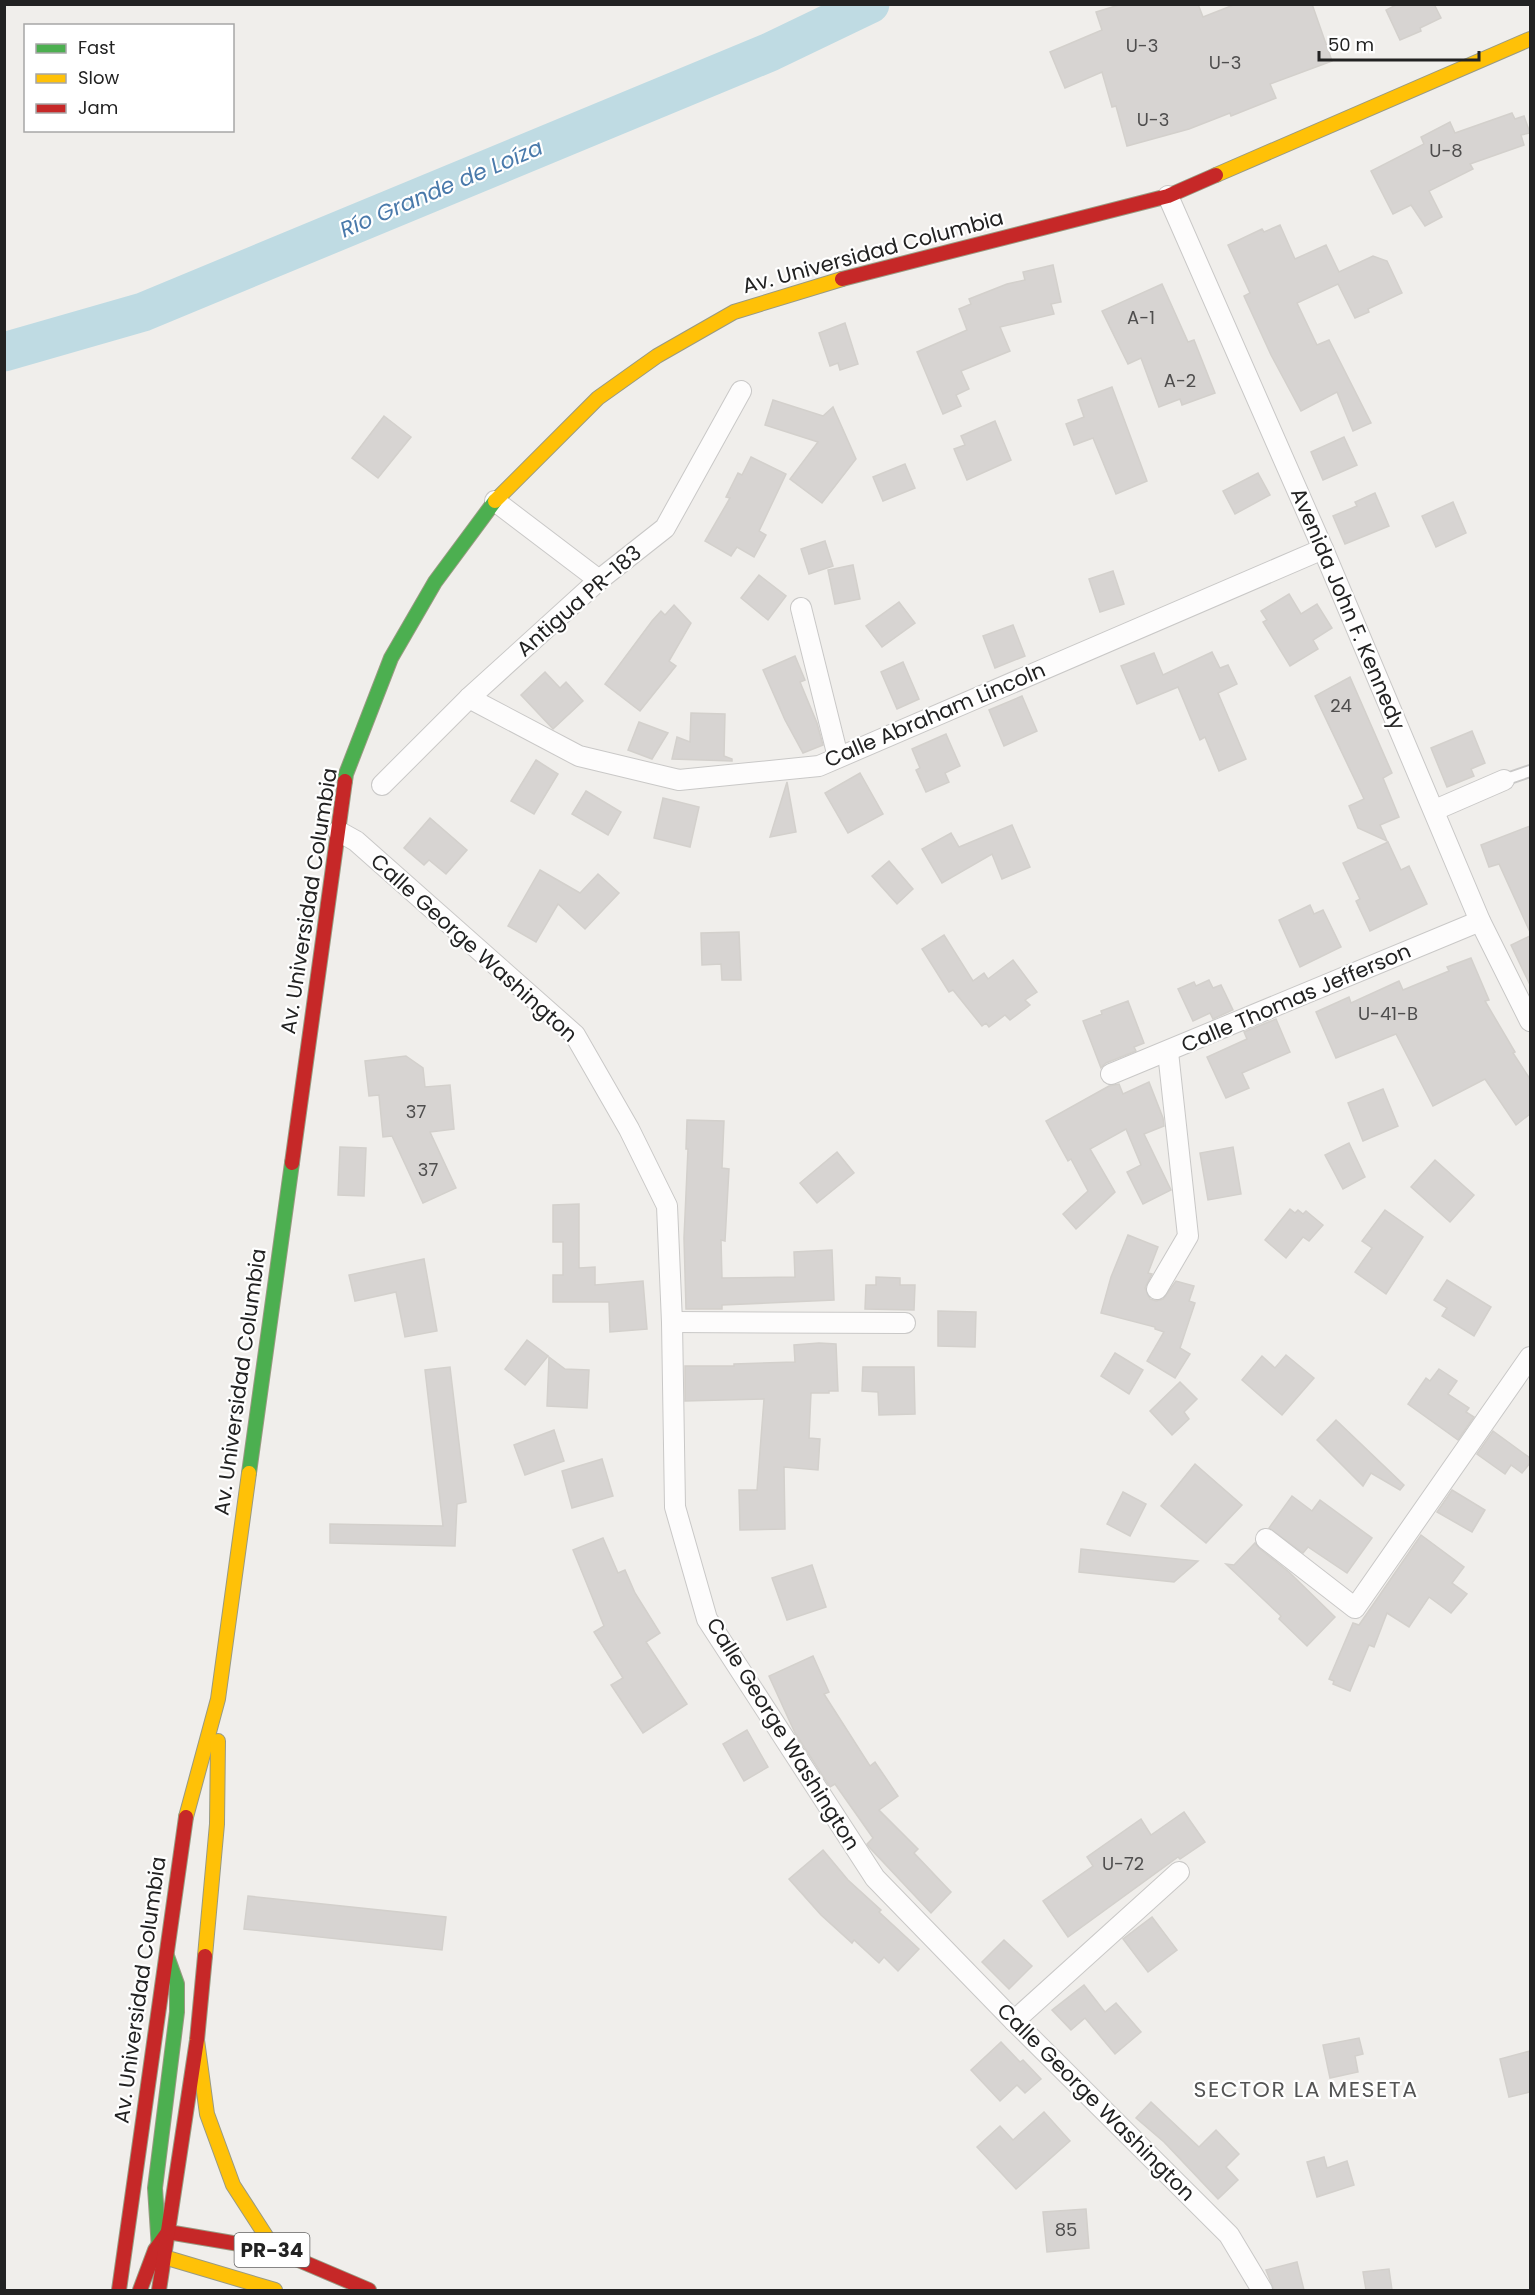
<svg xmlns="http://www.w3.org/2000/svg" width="1535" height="2295" font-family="Poppins,sans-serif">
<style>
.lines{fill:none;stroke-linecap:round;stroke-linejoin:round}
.river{stroke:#bfdbe3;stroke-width:39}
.building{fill:#d7d4d2;stroke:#d3d0cc;stroke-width:1.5}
.lane-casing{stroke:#c9c8c7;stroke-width:14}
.street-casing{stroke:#c9c8c7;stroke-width:22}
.fast-casing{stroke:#999a82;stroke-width:16}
.slow-casing{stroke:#999a82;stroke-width:16}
.jam-casing{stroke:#999a82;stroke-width:16}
.lane{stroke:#fdfcfc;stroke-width:10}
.street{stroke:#fdfcfc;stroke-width:20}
.fast{stroke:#4caf50;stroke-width:14}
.slow{stroke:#ffc107;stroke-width:14}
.jam{stroke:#c62828;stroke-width:14}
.labels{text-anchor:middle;stroke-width:4.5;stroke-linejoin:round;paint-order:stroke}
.number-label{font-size:18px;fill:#4f4e4e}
.shield{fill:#fff;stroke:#646464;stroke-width:1.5}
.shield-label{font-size:20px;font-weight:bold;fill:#222}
.street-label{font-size:21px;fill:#222;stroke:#fff}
.water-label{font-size:22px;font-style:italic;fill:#4a7aab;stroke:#fff}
.neighbourhood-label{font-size:22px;letter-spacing:1.5px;fill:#555;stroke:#fff}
</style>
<rect width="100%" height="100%" fill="#f0eeeb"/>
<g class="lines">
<!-- river -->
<path class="river" d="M4,352L143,312L770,52L870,4"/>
</g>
<!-- building -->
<g class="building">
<path d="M1122,4H1198L1203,17L1236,4H1312L1332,61L1270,84L1276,98L1231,116L1230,113L1189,129L1127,146L1116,106L1112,107L1102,72L1065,88L1050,52L1102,30L1096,12Z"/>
<path d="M1398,4H1434L1441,18L1420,28L1421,31L1400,40L1386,10Z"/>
<path d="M1512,113L1515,119L1524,116L1530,133L1521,135L1524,145L1470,164L1473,169L1429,191L1442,217L1425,226L1411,205L1393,214L1371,171L1424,144L1421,137L1450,122L1455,133Z"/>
<path d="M1280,225L1295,259L1326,245L1339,272L1373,256L1387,261L1402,293L1368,309L1369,312L1355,318L1338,284L1297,303L1317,345L1329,340L1371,423L1353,431L1337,392L1301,411L1271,355L1244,296L1250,293L1228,245L1262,229L1264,232Z"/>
<path d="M1053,265L1061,302L1051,304L1054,314L1000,327L1010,351L961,371L969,389L956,395L961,406L943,414L917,352L967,330L959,309L971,304L969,299L1007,284L1025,280L1023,272Z"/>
<path d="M1162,284L1188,342L1194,340L1215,393L1182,405L1180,399L1159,407L1141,358L1128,364L1102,311Z"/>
<path d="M845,323L858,364L840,370L838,363L830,366L819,333Z"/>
<path d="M1112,387L1147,481L1116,494L1093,438L1074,445L1066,424L1084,417L1078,400Z"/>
<path d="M773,400L823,416L833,407L856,459L822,503L790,479L818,442L765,425Z"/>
<path d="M384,416L411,437L378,478L352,458Z"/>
<path d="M995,421L1011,460L967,480L954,449L965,445L961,436Z"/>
<path d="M1344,437L1357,465L1323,480L1311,452Z"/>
<path d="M751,457L786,474L759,531L766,535L754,557L737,547L731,556L705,541L730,498L726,497L738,473L742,475Z"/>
<path d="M905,464L915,488L883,501L873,477Z"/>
<path d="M1258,473L1270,495L1235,514L1223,491Z"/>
<path d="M1375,493L1389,526L1345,544L1333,516L1357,506L1355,502Z"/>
<path d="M1453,502L1466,533L1436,547L1422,516Z"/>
<path d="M825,541L833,566L809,574L801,549Z"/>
<path d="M853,565L860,599L835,604L828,570Z"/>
<path d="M1113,571L1124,604L1100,612L1089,579Z"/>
<path d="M759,575L786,596L768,620L741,598Z"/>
<path d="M1289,594L1301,614L1317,604L1332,628L1313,640L1318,649L1290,666L1263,622L1267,620L1261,611Z"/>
<path d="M899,602L915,623L882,647L866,626Z"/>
<path d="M674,605L691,623L669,661L676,666L640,711L605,684L652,621L661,611L665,615Z"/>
<path d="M1013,625L1025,656L995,668L983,636Z"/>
<path d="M1212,652L1220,668L1228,665L1237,684L1218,693L1246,759L1219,771L1205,737L1200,740L1178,687L1137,704L1121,666L1154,653L1163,675Z"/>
<path d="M795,656L805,680L800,682L817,723L823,745L803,753L785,720L763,670Z"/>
<path d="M903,662L919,699L897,709L881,672Z"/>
<path d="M545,672L560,688L566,682L583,701L553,729L521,695Z"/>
<path d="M1350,677L1392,773L1383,778L1399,817L1380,825L1387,841L1358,828L1349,806L1364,799L1315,696Z"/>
<path d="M1022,696L1037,731L1004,746L989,710Z"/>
<path d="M691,713L725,714L724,756L732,759V761L672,759L677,737L690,742Z"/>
<path d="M639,722L668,733L652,759L628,750Z"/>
<path d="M1472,731L1485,763L1471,769L1474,776L1447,787L1431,748Z"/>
<path d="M946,734L960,766L945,773L949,782L926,792L916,770L920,768L912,749Z"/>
<path d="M536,760L558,774L534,814L511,801Z"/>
<path d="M860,773L883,814L848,833L825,793Z"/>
<path d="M787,782L796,832L770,837Z"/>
<path d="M586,791L621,812L608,835L572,814Z"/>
<path d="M663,798L699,807L690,847L654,838Z"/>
<path d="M430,818L467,850L446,874L429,860L424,865L404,848Z"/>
<path d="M1012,825L1030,867L1002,879L992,854L942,883L922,849L951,833L959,847Z"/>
<path d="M1530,826V932L1499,864L1489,867L1481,845Z"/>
<path d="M1388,842L1401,870L1409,866L1427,904L1370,931L1356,901L1360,899L1343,863Z"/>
<path d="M889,861L913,889L897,904L872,876Z"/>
<path d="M540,870L580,893L598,874L619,893L585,929L558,904L536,942L508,926Z"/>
<path d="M1310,905L1314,914L1323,910L1341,947L1300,967L1279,920Z"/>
<path d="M739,932L741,980H722L721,964L702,965L701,933Z"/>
<path d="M944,935L973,981L984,973L988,979L1013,960L1037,992L1025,1000L1030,1005L1010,1020L1005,1015L989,1027L986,1023L982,1026L953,990L949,992L922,949Z"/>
<path d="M1530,936V985L1511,945Z"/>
<path d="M1471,958L1489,1000L1485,1001L1515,1052L1513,1053L1530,1079V1114L1516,1125L1485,1079L1433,1106L1396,1034L1336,1058L1316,1012L1349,997L1351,1003L1399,981L1403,990L1449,971L1447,967Z"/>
<path d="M1209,980L1213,988L1221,985L1233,1010L1213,1019L1210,1013L1193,1021L1178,989L1194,982L1196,986Z"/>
<path d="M1128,1001L1144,1043L1134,1047L1136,1051L1106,1063L1101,1068L1083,1021L1102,1014L1101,1011Z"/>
<path d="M1276,1019L1290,1052L1242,1073L1249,1088L1226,1098L1207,1057L1247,1039L1244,1032Z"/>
<path d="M406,1056L423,1068L425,1087L450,1085L454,1129L430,1132L456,1188L423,1203L392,1136L383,1137L379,1095L369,1096L365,1061Z"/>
<path d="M1149,1082L1163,1118L1164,1126L1144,1134L1171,1190L1143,1204L1127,1172L1141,1165L1126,1129L1090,1149L1115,1192L1076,1229L1063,1214L1088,1191L1071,1159L1068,1161L1046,1121L1109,1086L1119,1084L1123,1094Z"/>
<path d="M1383,1089L1398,1126L1363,1141L1348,1103Z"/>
<path d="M687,1120L724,1121L722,1168L729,1169L725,1241L721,1240L722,1278L795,1277L794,1252L832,1250L834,1300L722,1305V1309H686L684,1238L688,1149H686Z"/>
<path d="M1349,1143L1365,1177L1343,1189L1325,1155Z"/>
<path d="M340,1147L366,1148L364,1196L338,1195Z"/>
<path d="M1233,1147L1241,1194L1208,1200L1200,1153Z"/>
<path d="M837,1152L854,1173L817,1203L800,1183Z"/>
<path d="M1435,1160L1474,1195L1450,1222L1411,1187Z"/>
<path d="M579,1204V1268L595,1267V1285L643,1281L647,1329L610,1332L609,1302H553V1275H563V1242H553V1205Z"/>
<path d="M1290,1209L1295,1213L1298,1210L1303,1214L1306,1211L1323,1225L1309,1241L1303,1237L1286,1258L1265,1240Z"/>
<path d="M1385,1210L1423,1237L1386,1294L1355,1272L1372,1248L1362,1241Z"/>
<path d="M1128,1235L1158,1247L1148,1273L1152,1274L1145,1288L1150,1299L1156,1301L1163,1299L1176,1281L1194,1286L1189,1301L1195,1303L1180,1348L1190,1354L1175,1378L1147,1361L1164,1332L1155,1329V1327L1101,1313L1111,1277Z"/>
<path d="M424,1259L437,1331L405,1337L396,1292L355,1301L349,1275Z"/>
<path d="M876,1277L900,1278V1285H915L914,1310L865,1309L866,1285H876Z"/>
<path d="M1447,1280L1491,1307L1474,1336L1442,1316L1447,1308L1434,1300Z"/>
<path d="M938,1311L976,1312L975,1347L938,1346Z"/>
<path d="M527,1340L548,1356L525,1385L505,1369Z"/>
<path d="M819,1343L836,1344L838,1391H829V1393H811L809,1438L820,1439L818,1470L784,1467L785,1529L740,1530L739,1490H757L764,1399L685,1401V1366H734V1364L795,1362L794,1345Z"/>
<path d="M1115,1353L1143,1370L1129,1394L1101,1376Z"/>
<path d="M1286,1355L1314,1378L1282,1415L1242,1380L1262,1356L1275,1368Z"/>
<path d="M549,1357L565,1369L589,1370L587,1408L547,1406Z"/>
<path d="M450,1367L466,1502L457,1504L455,1546L330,1543V1524L443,1526L425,1370Z"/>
<path d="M863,1367H914L915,1414L879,1415L878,1392L862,1391Z"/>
<path d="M1439,1369L1457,1381L1448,1394L1469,1408L1466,1412L1474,1417L1458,1440L1408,1404L1426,1378L1430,1381Z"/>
<path d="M1180,1382L1197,1399L1184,1412L1189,1419L1172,1435L1150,1411Z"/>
<path d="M1336,1420L1404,1485L1400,1490L1371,1473L1363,1486L1317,1440Z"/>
<path d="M554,1430L564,1461L525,1475L514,1445Z"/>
<path d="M1493,1431L1530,1458V1463L1522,1473L1511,1465L1505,1474L1477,1454Z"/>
<path d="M602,1459L613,1496L572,1508L562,1471Z"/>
<path d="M1195,1464L1242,1505L1206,1543L1161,1506Z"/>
<path d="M1452,1490L1485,1510L1472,1532L1437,1512Z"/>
<path d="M1123,1492L1146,1504L1130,1536L1107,1524Z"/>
<path d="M1292,1496L1312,1511L1320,1500L1372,1538L1347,1573L1308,1547L1303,1553L1269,1528Z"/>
<path d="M1421,1535L1464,1567L1452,1583L1467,1594L1451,1613L1429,1597L1409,1627L1387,1613L1374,1647L1369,1645L1350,1691L1333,1684L1334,1681L1329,1679L1353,1623L1359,1625Z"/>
<path d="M603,1538L618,1573L625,1570L635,1593L660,1633L646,1642L687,1704L643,1733L611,1685L623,1678L594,1632L604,1626L573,1550Z"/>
<path d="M1255,1543L1259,1548L1289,1572L1335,1617L1307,1646L1279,1619L1281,1616L1226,1564L1234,1565Z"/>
<path d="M1081,1549L1118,1553L1198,1561L1174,1582L1079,1572Z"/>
<path d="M812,1565L826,1607L787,1620L772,1578Z"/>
<path d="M813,1656L829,1692L824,1694L870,1766L875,1762L898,1796L879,1810L918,1849L914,1853L951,1892L931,1913L869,1847L867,1844L873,1838L835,1784L830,1787L795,1733L769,1676Z"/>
<path d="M747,1730L768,1767L744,1781L723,1744Z"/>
<path d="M1184,1812L1205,1842L1180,1859L1178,1857L1068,1937L1043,1901L1093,1866L1087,1857L1141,1819L1151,1835Z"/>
<path d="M823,1850L848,1880L881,1910L879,1912L919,1949L898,1971L884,1957L879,1963L854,1940L852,1943L821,1915L789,1879Z"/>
<path d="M248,1896L446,1917L442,1950L244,1929Z"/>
<path d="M1152,1917L1177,1950L1148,1972L1123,1939Z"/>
<path d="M1004,1940L1032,1966L1009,1989L982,1962Z"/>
<path d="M1084,1985L1105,2012L1116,2003L1141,2032L1115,2054L1085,2018L1071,2030L1052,2010Z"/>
<path d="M1359,2038L1363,2054L1355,2056L1358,2072L1330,2078L1323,2045Z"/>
<path d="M1001,2042L1020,2062L1023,2060L1041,2079L1025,2093L1017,2085L1000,2101L971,2070Z"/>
<path d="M1530,2051V2092L1509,2097L1500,2059Z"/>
<path d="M1151,2102L1199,2147L1216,2130L1239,2154L1226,2167L1238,2180L1218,2199L1164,2142L1136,2118Z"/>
<path d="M1044,2112L1070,2141L1016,2189L977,2147L1000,2126L1013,2140Z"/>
<path d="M1324,2157L1327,2168L1347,2161L1354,2185L1317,2197L1307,2162Z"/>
<path d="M1086,2209L1089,2248L1047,2252L1043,2212Z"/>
<path d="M1297,2262L1304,2290H1274L1266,2270Z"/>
<path d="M1389,2269L1392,2290H1366L1363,2272Z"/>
</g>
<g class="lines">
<defs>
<path id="lane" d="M1504,780L1530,771"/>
<g id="street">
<path d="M1168,196L1323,549L1480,921L1530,1021"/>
<path d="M495,501L599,580"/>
<path d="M801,608L838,757"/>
<path d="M469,698L579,756L679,780L819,766L1323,549"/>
<path d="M382,785L469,698L599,580L665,528L741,391"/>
<path d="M1435,810L1504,780"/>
<path d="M338,831L356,841L575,1035L629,1129L667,1206L672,1322L675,1507L707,1619L875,1878L1014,2021L1229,2235L1262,2290"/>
<path d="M1111,1074L1480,921"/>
<path d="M1157,1289L1188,1236L1168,1052"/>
<path d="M672,1322L905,1323"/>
<path d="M1266,1539L1355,1608L1530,1357"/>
<path d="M1014,2021L1179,1872"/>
</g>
<g id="fast">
<path d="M345,781L346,774L391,658L435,582L495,501"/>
<path d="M249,1473L292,1163"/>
<path d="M159,2249L155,2188L177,2012V1984L167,1956"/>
</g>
<g id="slow">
<path d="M1216,175L1530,39"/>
<path d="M495,501L598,398L657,356L734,312L842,279"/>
<path d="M186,1817L218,1699L249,1473"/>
<path d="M205,1956L217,1824L218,1741"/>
<path d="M197,2040L207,2114L233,2185L275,2250"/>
<path d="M159,2249L164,2257L275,2290"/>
</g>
<g id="jam">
<path d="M842,279L1168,196L1216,175"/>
<path d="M292,1163L345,781"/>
<path d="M119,2290L186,1817"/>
<path d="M140,2290L155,2250L168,2232L275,2250L369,2290"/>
<path d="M159,2290L197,2040L205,1956"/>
</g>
</defs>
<!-- lane casing -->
<use href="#lane" class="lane-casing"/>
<!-- street casing -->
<use href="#street" class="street-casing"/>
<!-- fast casing -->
<use href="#fast" class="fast-casing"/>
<!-- slow casing -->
<use href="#slow" class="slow-casing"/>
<!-- jam casing -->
<use href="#jam" class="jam-casing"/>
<!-- lane -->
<use href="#lane" class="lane"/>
<!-- street -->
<use href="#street" class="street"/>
<!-- fast -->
<use href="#fast" class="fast"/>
<!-- slow -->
<use href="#slow" class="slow"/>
<!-- jam -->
<use href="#jam" class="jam"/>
</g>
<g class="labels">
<!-- number labels -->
<g class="number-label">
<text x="1142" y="52">U-3</text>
<text x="1225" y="69">U-3</text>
<text x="1153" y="126">U-3</text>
<text x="1446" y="157">U-8</text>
<text x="1141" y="324">A-1</text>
<text x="1180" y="387">A-2</text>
<text x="1341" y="712">24</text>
<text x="1388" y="1020">U-41-B</text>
<text x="416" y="1118">37</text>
<text x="428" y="1176">37</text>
<text x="1123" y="1870">U-72</text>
<text x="1066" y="2236">85</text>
</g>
<!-- shield labels -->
<rect class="shield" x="234.5" y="2233" width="75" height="34" rx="4.5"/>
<g class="shield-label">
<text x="272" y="2257">PR-34</text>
</g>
<!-- street labels -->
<g class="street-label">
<text transform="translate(873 252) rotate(-15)" y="7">Av. Universidad Columbia</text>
<text transform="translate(579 601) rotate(-41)" y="7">Antigua PR-183</text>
<text transform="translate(1348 609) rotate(67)" y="7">Avenida John F. Kennedy</text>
<text transform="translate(935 715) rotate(-23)" y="7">Calle Abraham Lincoln</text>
<text transform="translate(309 901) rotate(-81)" y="7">Av. Universidad Columbia</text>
<text transform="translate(474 948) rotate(42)" y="7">Calle George Washington</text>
<text transform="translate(1296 998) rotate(-23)" y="7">Calle Thomas Jefferson</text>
<text transform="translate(240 1382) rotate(-82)" y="7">Av. Universidad Columbia</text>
<text transform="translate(783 1734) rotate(58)" y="7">Calle George Washington</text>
<text transform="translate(140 1990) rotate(-82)" y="7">Av. Universidad Columbia</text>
<text transform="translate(1096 2102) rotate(45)" y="7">Calle George Washington</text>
</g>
<!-- water labels -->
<g class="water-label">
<text transform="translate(441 188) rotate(-23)" y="8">Río Grande de Loíza</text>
</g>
<!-- neighbourhood labels -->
<g class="neighbourhood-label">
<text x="1306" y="2097">SECTOR LA MESETA</text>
</g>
</g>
<!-- border -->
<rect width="1535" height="2295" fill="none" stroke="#222222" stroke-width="12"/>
<!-- legend -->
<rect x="24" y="24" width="210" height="108" fill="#ffffff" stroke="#a7a7a7" stroke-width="1.5"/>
<rect x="36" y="44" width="30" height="9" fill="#4caf50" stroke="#a7a7a7" stroke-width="1.5"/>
<text x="78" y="54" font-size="18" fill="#222222">Fast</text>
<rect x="36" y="74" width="30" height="9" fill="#ffc107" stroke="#a7a7a7" stroke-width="1.5"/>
<text x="78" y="84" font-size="18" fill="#222222">Slow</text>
<rect x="36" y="104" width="30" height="9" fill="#c62828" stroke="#a7a7a7" stroke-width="1.5"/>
<text x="78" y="114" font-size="18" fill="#222222">Jam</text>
<!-- scale -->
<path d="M1319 51v9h160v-9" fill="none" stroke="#222222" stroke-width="3"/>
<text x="1328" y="51" font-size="18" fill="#222222" stroke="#ffffff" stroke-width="4.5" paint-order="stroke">50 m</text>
</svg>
